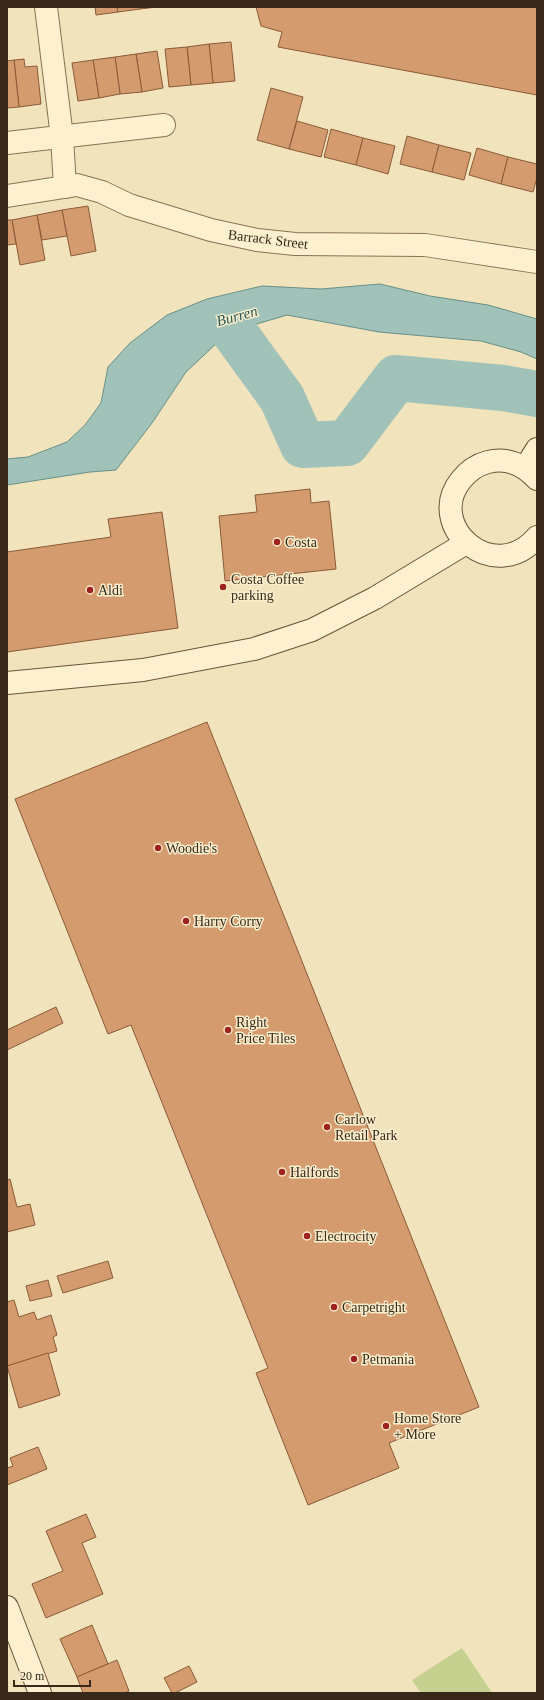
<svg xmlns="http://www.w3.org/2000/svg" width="544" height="1700" font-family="'Times New Roman',serif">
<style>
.green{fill:#c6d08f}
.water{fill:#a0c2b9;stroke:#679087}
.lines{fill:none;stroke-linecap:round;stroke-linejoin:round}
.river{stroke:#a0c2b9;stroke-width:46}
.building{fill:#d39b6e;stroke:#8b5b38}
.street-casing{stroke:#8a7254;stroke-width:24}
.secondary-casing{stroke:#6b5338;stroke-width:24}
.street{stroke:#fcf0cf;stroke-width:22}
.secondary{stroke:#fcf0cf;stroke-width:22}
.poi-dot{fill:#9e221f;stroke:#f8edcc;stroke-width:1.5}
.labels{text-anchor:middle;stroke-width:3;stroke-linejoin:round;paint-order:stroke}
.street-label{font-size:14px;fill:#38291a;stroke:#f8edcc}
.poi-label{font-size:14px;fill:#38291a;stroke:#f8edcc;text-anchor:start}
.water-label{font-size:15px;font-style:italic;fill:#285957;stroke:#f8edcc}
</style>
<rect width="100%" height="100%" fill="#f1e3bc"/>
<!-- green -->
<path class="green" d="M462,1648L492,1693H421L412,1680Z"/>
<!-- water -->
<path class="water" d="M380,284L430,296L488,305L537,319V359L521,352L481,341L379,332L287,315L250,326L218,342L186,372L152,423L116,470L90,472L7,485V459L28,457L67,442L85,425L101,403L108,367L130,343L167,315L207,299L262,286L321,289Z"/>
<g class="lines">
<!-- river -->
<path class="river" d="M226,321L282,398L303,445L347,443L396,378L503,388L537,394"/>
</g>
<!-- building -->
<g class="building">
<path d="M95,7H117L118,12L96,15Z"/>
<path d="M117,7H140V9L118,12Z"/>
<path d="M140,7H157L140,9Z"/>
<path d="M256,7H537V95L278,47L282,32L261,26Z"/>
<path d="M231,42L235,81L213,83L209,44Z"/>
<path d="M209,44L213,83L191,85L187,47Z"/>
<path d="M187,47L191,85L169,87L165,49Z"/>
<path d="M157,51L163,88L142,92L136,54Z"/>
<path d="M136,54L142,92L120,94L115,57Z"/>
<path d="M115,57L120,94L99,98L93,60Z"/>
<path d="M24,59L25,67L37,66L41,104L19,107L14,60Z"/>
<path d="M14,60L19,107L7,108V61Z"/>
<path d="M93,60L99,98L78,101L72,63Z"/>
<path d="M271,88L303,97L289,149L257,140Z"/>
<path d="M297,121L328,130L321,157L289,149Z"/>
<path d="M331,129L363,138L356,165L324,157Z"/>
<path d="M407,136L439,145L432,172L400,164Z"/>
<path d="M363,138L395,146L388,174L356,165Z"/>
<path d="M439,145L471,153L464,180L432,172Z"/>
<path d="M477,148L508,157L501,184L469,175Z"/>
<path d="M508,157L537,164V178L533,192L501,184Z"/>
<path d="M88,206L96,251L71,256L62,210Z"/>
<path d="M62,210L67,236L42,240L37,215Z"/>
<path d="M37,215L45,260L20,265L12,220Z"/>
<path d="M7,220H12L16,244L7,245Z"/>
<path d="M310,489L311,503L329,501L336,569L225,581L219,516L257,512L255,495Z"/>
<path d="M162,512L178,628L7,652V552L111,537L108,519Z"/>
<path d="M207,722L479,1407L389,1443L399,1468L308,1505L256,1373L268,1368L131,1025L108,1034L15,799Z"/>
<path d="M56,1007L63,1023L7,1050V1030Z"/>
<path d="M10,1179L17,1207L30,1204L35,1225L7,1232V1180Z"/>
<path d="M108,1261L113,1278L63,1293L57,1276Z"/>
<path d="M48,1280L52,1296L30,1301L26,1286Z"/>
<path d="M14,1300L19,1317L34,1312L37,1320L51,1315L57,1335L53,1337L57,1351L7,1366V1302Z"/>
<path d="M48,1353L60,1395L19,1408L7,1366Z"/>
<path d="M38,1447L47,1469L7,1485V1468L13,1466L10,1458Z"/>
<path d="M86,1514L96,1537L82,1543L103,1594L46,1618L32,1584L63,1571L46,1531Z"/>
<path d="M92,1625L108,1664L77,1677L60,1639Z"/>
<path d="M117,1660L129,1691L125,1693H83L77,1677Z"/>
<path d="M189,1666L197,1682L175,1693H172L164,1678Z"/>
</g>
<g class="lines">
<defs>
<g id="street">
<path d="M46,7L62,137L65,187"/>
<path d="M7,143L164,125"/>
<path d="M7,196L77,185L102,192L129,205L211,230L257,240L295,244L425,245L537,262"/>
</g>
<g id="secondary">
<path d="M525,468L537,449"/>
<path d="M537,479C524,465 507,457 488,462C476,465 468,471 461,480C424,526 494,587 537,537"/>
<path d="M7,683L143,670L254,649L312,630L375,598L466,543"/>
<path d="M7,1607L40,1693"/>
</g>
</defs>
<!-- street casing -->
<use href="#street" class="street-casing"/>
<!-- secondary casing -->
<use href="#secondary" class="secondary-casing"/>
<!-- street -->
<use href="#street" class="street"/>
<!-- secondary -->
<use href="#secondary" class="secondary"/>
</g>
<!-- markers -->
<g class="poi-dot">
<circle cx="277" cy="542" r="4"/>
<circle cx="223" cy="587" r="4"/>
<circle cx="90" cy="590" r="4"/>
<circle cx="158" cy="848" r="4"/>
<circle cx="186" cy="921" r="4"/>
<circle cx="228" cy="1030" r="4"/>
<circle cx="327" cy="1127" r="4"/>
<circle cx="282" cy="1172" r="4"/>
<circle cx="307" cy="1236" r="4"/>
<circle cx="334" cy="1307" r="4"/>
<circle cx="354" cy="1359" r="4"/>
<circle cx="386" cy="1426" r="4"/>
</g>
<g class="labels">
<!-- street labels -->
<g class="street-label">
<text transform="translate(268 239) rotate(7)" y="5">Barrack Street</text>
</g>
<!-- poi labels -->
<g class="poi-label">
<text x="285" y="547">Costa</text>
<text x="231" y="584">Costa Coffee<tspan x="231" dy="16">parking</tspan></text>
<text x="98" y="595">Aldi</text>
<text x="166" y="853">Woodie's</text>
<text x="194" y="926">Harry Corry</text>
<text x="236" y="1027">Right<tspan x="236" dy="16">Price Tiles</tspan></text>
<text x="335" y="1124">Carlow<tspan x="335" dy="16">Retail Park</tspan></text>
<text x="290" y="1177">Halfords</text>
<text x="315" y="1241">Electrocity</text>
<text x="342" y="1312">Carpetright</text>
<text x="362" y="1364">Petmania</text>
<text x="394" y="1423">Home Store<tspan x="394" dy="16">+ More</tspan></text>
</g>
<!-- water labels -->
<g class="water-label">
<text transform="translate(237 316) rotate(-15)" y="5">Burren</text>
</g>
</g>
<!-- border -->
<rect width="544" height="1700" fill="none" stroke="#38291a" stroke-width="16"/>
<!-- scale -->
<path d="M14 1680v6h76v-6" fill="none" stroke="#38291a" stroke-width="2"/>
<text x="20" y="1680" font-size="12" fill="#38291a" stroke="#f8edcc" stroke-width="3" paint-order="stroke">20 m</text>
</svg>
